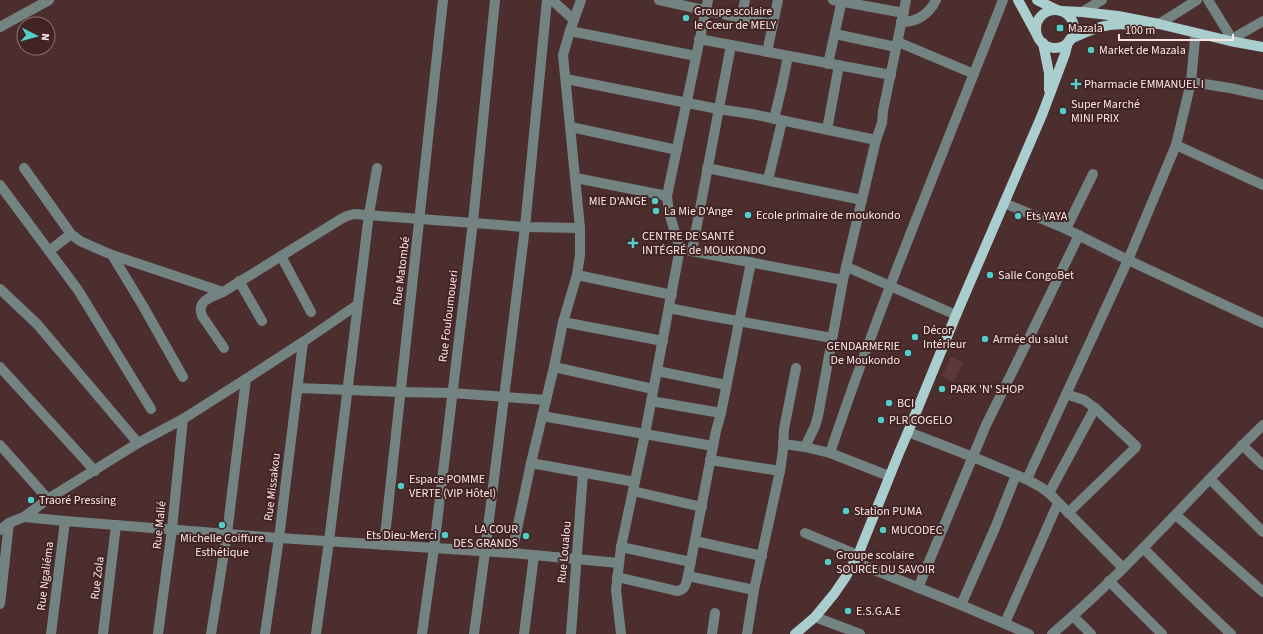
<svg xmlns="http://www.w3.org/2000/svg" width="1263" height="634" font-family="'Source Sans 3',sans-serif">
<style>
.built{fill:#5e3838}
.lines{fill:none;stroke-linecap:round;stroke-linejoin:round}
.minor{stroke:#728382;stroke-width:10}
.major{stroke:#aacecd;stroke-width:10}
.poi-dot{fill:#53cdca;stroke:#422425;stroke-width:1.5}
.labels{text-anchor:middle;stroke-width:4;stroke-linejoin:round;paint-order:stroke}
.poi-label{font-size:12px;fill:#fae5e5;stroke:#422425;text-anchor:start}
.street-label{font-size:12px;fill:#fae5e5;stroke:#422425}
</style>
<rect width="100%" height="100%" fill="#4d2e2e"/>
<!-- built -->
<path class="built" d="M951,357L963,363L954,382L942,376Z"/>
<g class="lines">
<!-- minor -->
<g class="minor">
<path d="M552,0L574,20"/>
<path d="M659,0C697,8 735,18 773,24"/>
<path d="M833,0L904,13"/>
<path d="M1208,0L1232,39L1230,41"/>
<path d="M1082,12L1102,0"/>
<path d="M741,19L745,0"/>
<path d="M901,22C917,22 929,14 936,0"/>
<path d="M1159,24L1197,0"/>
<path d="M0,27L49,0"/>
<path d="M570,31L696,56"/>
<path d="M835,34L896,47"/>
<path d="M699,39L891,75"/>
<path d="M1232,39L1263,21"/>
<path d="M898,42L974,74"/>
<path d="M767,52L778,0"/>
<path d="M828,64L842,0"/>
<path d="M566,79L718,109L752,114L876,140"/>
<path d="M1191,82L1230,88L1263,95"/>
<path d="M774,119L782,86L788,56"/>
<path d="M571,127L677,150"/>
<path d="M827,130L839,65"/>
<path d="M1176,145L1263,185"/>
<path d="M24,168L71,234L80,241L112,255L223,292L341,219L347,216L354,214L525,227L580,228"/>
<path d="M707,168L862,200"/>
<path d="M576,178L667,196"/>
<path d="M768,180L782,121"/>
<path d="M0,185L78,290L151,409"/>
<path d="M1004,203L1066,229L1128,260L1263,323"/>
<path d="M1066,229L1093,174"/>
<path d="M686,250L843,280"/>
<path d="M49,251L71,234"/>
<path d="M692,251L731,45"/>
<path d="M112,255L143,306L183,377"/>
<path d="M281,256L311,312"/>
<path d="M847,267L956,315"/>
<path d="M577,275L672,295"/>
<path d="M239,281L262,321"/>
<path d="M0,289L37,324L138,443"/>
<path d="M223,292C212,297 196,300 202,316L224,348"/>
<path d="M669,308L699,314L832,338"/>
<path d="M563,322L663,341"/>
<path d="M0,367L95,471"/>
<path d="M554,367L653,389"/>
<path d="M657,371L726,385"/>
<path d="M298,388L400,392L452,393L546,400"/>
<path d="M1066,394L1084,400L1095,408L1136,446L1135,448L1068,513"/>
<path d="M651,401L721,413"/>
<path d="M542,416L713,446"/>
<path d="M908,432C940,444 971,456 1002,469C1019,476 1035,482 1049,493L1123,568"/>
<path d="M783,444L805,447L830,453L889,476"/>
<path d="M0,445L48,499"/>
<path d="M1242,445L1263,465"/>
<path d="M805,447L815,426L818,416L843,280L876,140L882,123L883,111L906,0"/>
<path d="M830,453C881,300 944,151 1003,0"/>
<path d="M710,460L780,471"/>
<path d="M531,463L635,482"/>
<path d="M1027,479L1128,260L1176,145L1191,82L1195,39"/>
<path d="M1210,479L1263,532"/>
<path d="M633,491L702,507"/>
<path d="M1049,493L1095,408"/>
<path d="M1176,515L1263,592"/>
<path d="M24,517L65,521L279,538L512,553L619,563"/>
<path d="M0,530L9,523L24,517L48,499L138,443L183,419L246,379L303,342L357,305"/>
<path d="M805,533L858,555"/>
<path d="M695,541L762,556"/>
<path d="M384,545L443,0"/>
<path d="M621,547L691,562"/>
<path d="M1143,548L1188,593L1231,634"/>
<path d="M512,553L531,463L554,367L563,322L577,275L580,255V228L563,55L570,31L581,0"/>
<path d="M855,562L961,605L1029,634"/>
<path d="M688,576L754,590"/>
<path d="M617,577L677,591C686,590 686,583 688,576L716,431L721,413L751,262"/>
<path d="M1109,581L1162,634"/>
<path d="M918,588L986,425L1031,334L1079,235"/>
<path d="M0,604L9,523"/>
<path d="M961,605L995,528L1016,475"/>
<path d="M1073,616L1091,634"/>
<path d="M815,617L860,634"/>
<path d="M1005,623L1058,503"/>
<path d="M51,634L65,521"/>
<path d="M103,634L116,525"/>
<path d="M158,634L172,529L183,419"/>
<path d="M211,634L227,534L246,379"/>
<path d="M265,634L279,538L303,342"/>
<path d="M316,634L329,541L369,214L377,168"/>
<path d="M422,634L434,548L473,222L495,0"/>
<path d="M474,634L485,552L525,227L547,0"/>
<path d="M524,634L534,555"/>
<path d="M571,634L583,473"/>
<path d="M621,634L616,590L621,547L645,434L680,248L669,213L667,196L708,0"/>
<path d="M712,634L715,613"/>
<path d="M747,634L754,590L780,471L783,450L784,429L796,368"/>
<path d="M1052,634C1128,570 1192,494 1263,425"/>
</g>
<!-- major -->
<g class="major">
<path d="M1018,0L1036,33"/>
<path d="M1037,0L1057,10"/>
<circle cx="1055" cy="29" r="19"/>
<path d="M1061,11L1082,12L1118,16L1159,24L1230,41L1263,47"/>
<path d="M1070,39C1095,28 1106,22 1134,25"/>
<path d="M1043,43L1049,73V90"/>
<path d="M795,634L815,617L834,594L845,578L858,555L899,453L908,432L956,315L1042,115L1065,54L1068,42"/>
</g>
</g>
<!-- markers -->
<g class="poi-dot">
<circle cx="686" cy="18" r="4"/>
<rect x="1056" y="24" width="8" height="8" rx="2"/>
<circle cx="1091" cy="50" r="4"/>
<path d="M1074 78h4v4h4v4h-4v4h-4v-4h-4v-4h4z"/>
<circle cx="1063" cy="111" r="4"/>
<circle cx="655" cy="201" r="4"/>
<circle cx="656" cy="211" r="4"/>
<circle cx="748" cy="215" r="4"/>
<circle cx="1018" cy="216" r="4"/>
<path d="M631 237h4v4h4v4h-4v4h-4v-4h-4v-4h4z"/>
<circle cx="990" cy="275" r="4"/>
<circle cx="915" cy="337" r="4"/>
<circle cx="985" cy="339" r="4"/>
<circle cx="908" cy="353" r="4"/>
<circle cx="942" cy="389" r="4"/>
<circle cx="889" cy="403" r="4"/>
<circle cx="881" cy="420" r="4"/>
<circle cx="401" cy="486" r="4"/>
<circle cx="31" cy="500" r="4"/>
<circle cx="846" cy="511" r="4"/>
<circle cx="222" cy="525" r="4"/>
<circle cx="883" cy="530" r="4"/>
<circle cx="445" cy="535" r="4"/>
<circle cx="526" cy="536" r="4"/>
<circle cx="828" cy="562" r="4"/>
<circle cx="848" cy="611" r="4"/>
</g>
<g class="labels">
<!-- poi labels -->
<g class="poi-label">
<text x="694" y="15">Groupe scolaire<tspan x="694" dy="14">le Cœur de MELY</tspan></text>
<text x="1068" y="32">Mazala</text>
<text x="1099" y="54">Market de Mazala</text>
<text x="1084" y="88">Pharmacie EMMANUEL I</text>
<text x="1071" y="108">Super Marché<tspan x="1071" dy="14">MINI PRIX</tspan></text>
<text x="647" y="205" text-anchor="end">MIE D'ANGE</text>
<text x="664" y="215">La Mie D'Ange</text>
<text x="756" y="219">Ecole primaire de moukondo</text>
<text x="1026" y="220">Ets YAYA</text>
<text x="642" y="240">CENTRE DE SANTÉ<tspan x="642" dy="14">INTÉGRÉ de MOUKONDO</tspan></text>
<text x="998" y="279">Salle CongoBet</text>
<text x="923" y="334">Décor<tspan x="923" dy="14">Intérieur</tspan></text>
<text x="993" y="343">Armée du salut</text>
<text x="900" y="350" text-anchor="end">GENDARMERIE<tspan x="900" dy="14">De Moukondo</tspan></text>
<text x="950" y="393">PARK 'N' SHOP</text>
<text x="897" y="407">BCI</text>
<text x="889" y="424">PLR COGELO</text>
<text x="409" y="483">Espace POMME<tspan x="409" dy="14">VERTE (VIP Hôtel)</tspan></text>
<text x="39" y="504">Traoré Pressing</text>
<text x="854" y="515">Station PUMA</text>
<text x="518" y="533" text-anchor="end">LA COUR<tspan x="518" dy="14">DES GRANDS</tspan></text>
<text x="891" y="534">MUCODEC</text>
<text x="437" y="539" text-anchor="end">Ets Dieu-Merci</text>
<text x="222" y="542" text-anchor="middle">Michelle Coiffure<tspan x="222" dy="14">Esthétique</tspan></text>
<text x="836" y="559">Groupe scolaire<tspan x="836" dy="14">SOURCE DU SAVOIR</tspan></text>
<text x="856" y="615">E.S.G.A.E</text>
</g>
<!-- street labels -->
<g class="street-label">
<text transform="translate(401 271) rotate(-83)" y="4">Rue Matombé</text>
<text transform="translate(448 316) rotate(-83)" y="4">Rue Fouloumoueri</text>
<text transform="translate(272 487) rotate(-83)" y="4">Rue Missakou</text>
<text transform="translate(159 525) rotate(-84)" y="4">Rue Malié</text>
<text transform="translate(564 552) rotate(-85)" y="4">Rue Loualou</text>
<text transform="translate(45 576) rotate(-83)" y="4">Rue Ngaliéma</text>
<text transform="translate(97 578) rotate(-83)" y="4">Rue Zola</text>
</g>
</g>
<!-- north arrow -->
<g transform="translate(36 36) rotate(96)"><circle r="19" fill="#422425" stroke="#8c7172"/>
<path d="M0-3L7 15L0 10L-7 15Z" fill="#53cdca"/>
<text y="-6" font-size="11" font-weight="bold" text-anchor="middle" fill="#fae5e5">N</text>
</g>
<!-- scale -->
<path d="M1119 34v6h114v-6" fill="none" stroke="#fae5e5" stroke-width="2"/>
<text x="1125" y="34" font-size="12" fill="#fae5e5" stroke="#422425" stroke-width="3" paint-order="stroke">100 m</text>
</svg>
